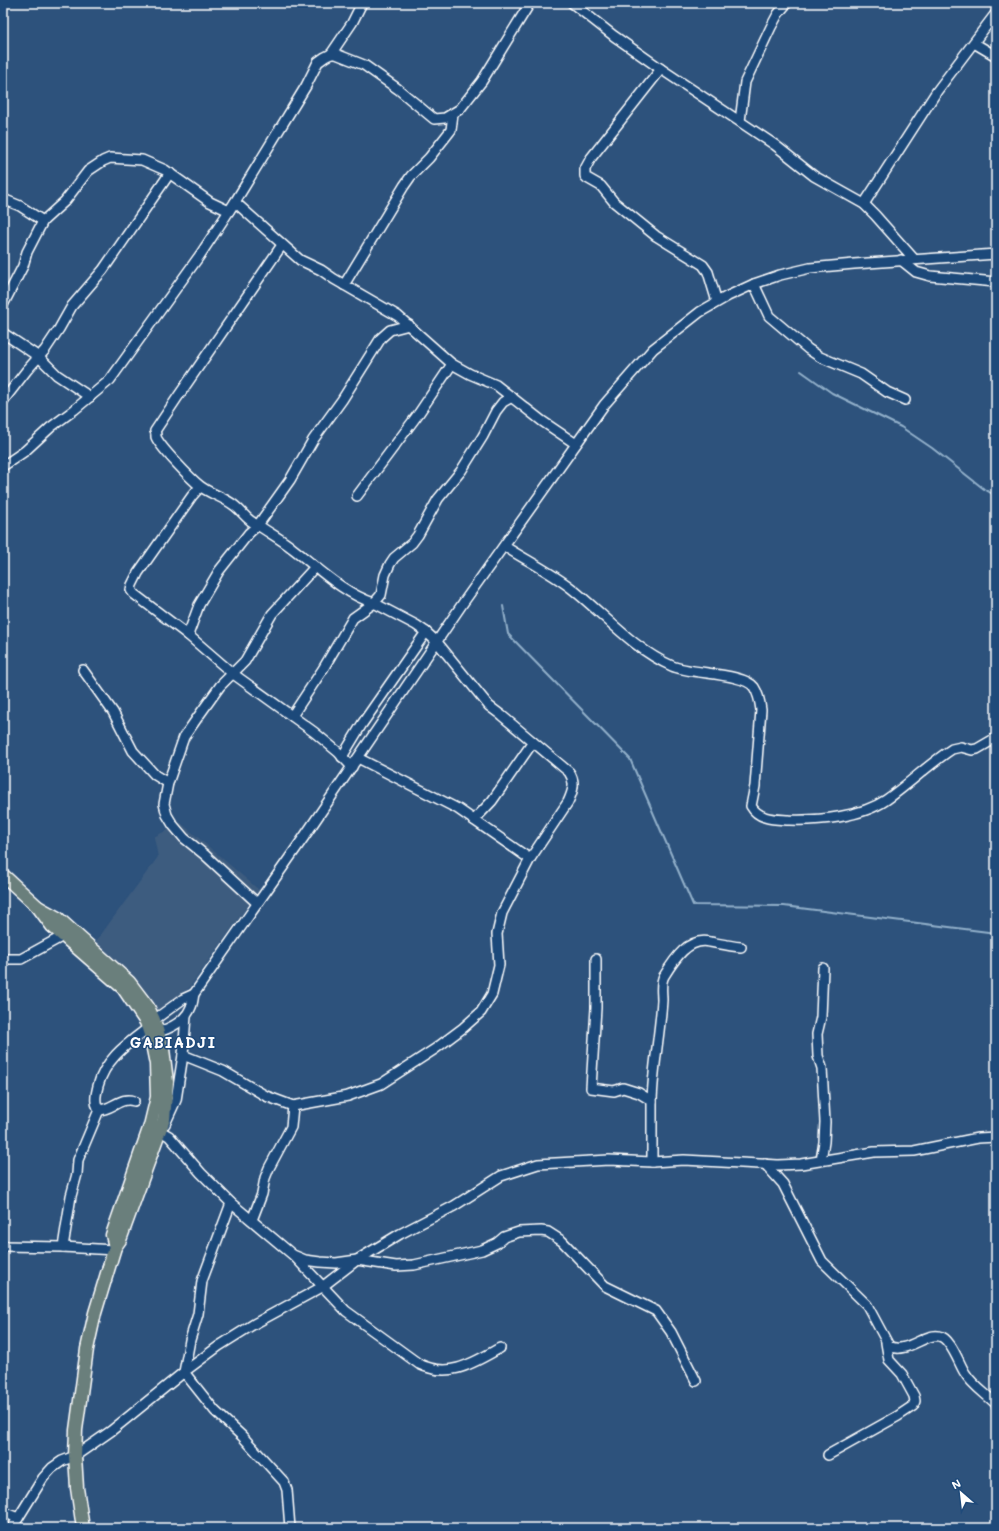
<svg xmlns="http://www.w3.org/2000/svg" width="999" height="1531" font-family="Mali,sans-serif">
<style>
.built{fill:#3e5c7f}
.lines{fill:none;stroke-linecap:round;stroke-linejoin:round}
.stream{stroke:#92b0ca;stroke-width:2}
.minor-casing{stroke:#fff;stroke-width:12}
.major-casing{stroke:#fff;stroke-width:15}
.minor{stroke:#1f4a7a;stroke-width:9}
.major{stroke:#6b7f7c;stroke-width:12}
.labels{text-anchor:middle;stroke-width:3;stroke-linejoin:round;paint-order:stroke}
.district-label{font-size:15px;font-weight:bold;letter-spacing:1px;fill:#fff;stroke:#1f4a7a}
</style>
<rect width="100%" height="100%" fill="#2d527c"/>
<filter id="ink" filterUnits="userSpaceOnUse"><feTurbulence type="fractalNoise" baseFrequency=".025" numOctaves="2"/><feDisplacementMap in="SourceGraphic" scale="8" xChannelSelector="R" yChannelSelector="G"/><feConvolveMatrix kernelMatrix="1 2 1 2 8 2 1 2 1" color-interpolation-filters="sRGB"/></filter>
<g filter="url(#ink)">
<!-- built -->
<path class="built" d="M181,823L259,890L189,988L157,1013L94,944L158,857L154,837Z"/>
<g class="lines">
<!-- stream -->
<g class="stream">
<path d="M801,371L832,393L901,427L932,448L984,489L996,496"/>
<path d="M503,606L508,634L630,759L693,905L784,906L996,933"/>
</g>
<defs>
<g id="minor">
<path d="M572,3L614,36L661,69L775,145L814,176L864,204L875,215L914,259"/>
<path d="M974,43L996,56"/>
<path d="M331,54L352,23L362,3"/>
<path d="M661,69L591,158L585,169V176L587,178L601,186L614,202L656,236L703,265L708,272L717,302"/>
<path d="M740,121L745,82L771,27L778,14L787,3"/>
<path d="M3,199L20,206L43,221"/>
<path d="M235,202L300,260L321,270L334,279L398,316L452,364L470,374L496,385L542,421L576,444"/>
<path d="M864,204L937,91L996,13"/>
<path d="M901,260L916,272L930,276L996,282"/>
<path d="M754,284L769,316L808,349L820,357L861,374L887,392L905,400"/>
<path d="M344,285L404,186L411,176L429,158L451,130L453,114"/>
<path d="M3,305L23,266L27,252L43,221L65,201L88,171L103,161L110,158L142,160L165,170L210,202L229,211"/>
<path d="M409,325L390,330L381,338L342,400L313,440L290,480L258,525C269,533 281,539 292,548C317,567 344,594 374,603L381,595L385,575L390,564L394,558L412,543L418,535L438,499L461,471L483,436L496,411L503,402L512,397"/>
<path d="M3,333L39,357L57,375L90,397"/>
<path d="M3,401L27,370L45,350L59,329L72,306L103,270L170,173"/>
<path d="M3,466L25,451L51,427L74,410L110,380L200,255L235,202L306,86L318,62L325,57L331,54H336L364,65L398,89L434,119L445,118L460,109L482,81L530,3"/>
<path d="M200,487L192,496L138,573L132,585L131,590L134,594L188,635L232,673L314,732L338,752L352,767"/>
<path d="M357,496L419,413L452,364"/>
<path d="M504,546C526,560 550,572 571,588C604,614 633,649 672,666C690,674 744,673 754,687C758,693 760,702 761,710L755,786L751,806C759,820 775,819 789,820C819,821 861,817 886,800C909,784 929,764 952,749L961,747L972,750L977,749L996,738"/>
<path d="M188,635L199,605L219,571L249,533L258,525C247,521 244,513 235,506C224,497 210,494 200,486C191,479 160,447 156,437C156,437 156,432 155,431L177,398L282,245"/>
<path d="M83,670L113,712L133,751L155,775L168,783"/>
<path d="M342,757L362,724L426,632"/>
<path d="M358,758L458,809L530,859"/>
<path d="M474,820L492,801L533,742"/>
<path d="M257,903L205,855L184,838L173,825L167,815L164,804L168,783L184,737L200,714L220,686L245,661L272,614L315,567"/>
<path d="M3,959H21L63,936"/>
<path d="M596,959V1008L591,1088L614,1091L623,1088L639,1093L652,1101V1162"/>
<path d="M149,1021L154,1020L183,999L194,994"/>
<path d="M152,1034C167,1030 185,1023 191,1007C193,1003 193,998 194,994L304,837L463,603L604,405L653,349L700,312L728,296L754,284L780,275L810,268L854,264L996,254"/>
<path d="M183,1055L223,1071L266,1096L293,1106L348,1096L381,1084L435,1049L463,1028L481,1012L492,994L499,965L497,934L502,913L530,859L568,802C573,791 576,782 569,772L501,715L489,706L437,642L426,632L416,625L374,603L353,618L323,669L292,716"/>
<path d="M652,1101C653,1067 660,1034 662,1000C662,992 660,983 664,976C674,960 688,937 710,942C721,944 730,946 741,947"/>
<path d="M99,1110C112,1110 121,1096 134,1101"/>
<path d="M165,1124L176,1100L183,1055L186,1016"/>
<path d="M155,1128L169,1136L201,1173L231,1203L293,1255L305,1260L320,1262L336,1263L357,1260L400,1234L454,1206L501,1176L538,1164L609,1160L652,1162L684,1160L778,1165L801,1164L874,1152L914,1151L978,1138L996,1137"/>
<path d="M821,1160L824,1142L825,1122L822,1068L818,1056L817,1034L821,1017L823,968"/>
<path d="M765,1164L783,1184L822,1261L867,1305L889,1346C905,1355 925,1333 939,1336C951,1338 959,1364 965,1373C972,1385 986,1394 996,1404"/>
<path d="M252,1220L262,1194L265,1178L269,1168L291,1127L293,1106"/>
<path d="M3,1246L63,1247L114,1250"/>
<path d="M63,1247L71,1196L77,1174L78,1160L99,1110C98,1107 96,1105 96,1102C95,1096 97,1091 98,1086C105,1059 127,1044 148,1028"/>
<path d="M295,1257L346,1311L419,1364C450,1379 473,1363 500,1348"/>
<path d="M828,1455L898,1416L913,1406L915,1401L914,1396L902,1374L889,1360L886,1343"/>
<path d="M3,1512L18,1518"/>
<path d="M12,1528L43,1478L52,1468L62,1461L75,1456L111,1431L184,1372L190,1340L198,1314L202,1281L231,1203"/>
<path d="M290,1528L287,1490L284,1482L242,1436L215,1411L184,1372L219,1346L254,1324L322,1287L357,1260L396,1266L414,1265L482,1250L497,1243L504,1237L519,1232L541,1231L548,1232L562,1241L605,1286L656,1311L671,1332L696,1381"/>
</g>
<g id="major">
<path d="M3,875L38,907L52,926L123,988L146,1022L150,1034L156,1064L157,1097L150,1126L112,1235L115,1247"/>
<path d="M38,907L58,918L129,982L148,1007L154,1020L163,1049L167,1082L164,1119L120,1240L115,1247L95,1313L87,1349L76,1430L75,1456L77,1488L83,1528"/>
</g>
</defs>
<!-- minor casing -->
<use href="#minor" class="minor-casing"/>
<!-- major casing -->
<use href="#major" class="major-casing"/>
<!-- minor -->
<use href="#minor" class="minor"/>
<!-- major -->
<use href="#major" class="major"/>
</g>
</g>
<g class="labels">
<!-- district labels -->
<g class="district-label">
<text x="173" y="1048">GABIADJI</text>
</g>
</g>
<!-- margin -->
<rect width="999" height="1531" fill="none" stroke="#1f4a7a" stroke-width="16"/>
<rect x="8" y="8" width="983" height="1515" fill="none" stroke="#fff" stroke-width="1.5" filter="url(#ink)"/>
<!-- north arrow -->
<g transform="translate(961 1493) rotate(332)" stroke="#1f4a7a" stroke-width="3" paint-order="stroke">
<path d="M0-3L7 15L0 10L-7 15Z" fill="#ffffff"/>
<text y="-6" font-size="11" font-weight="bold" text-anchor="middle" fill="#ffffff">N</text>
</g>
</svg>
